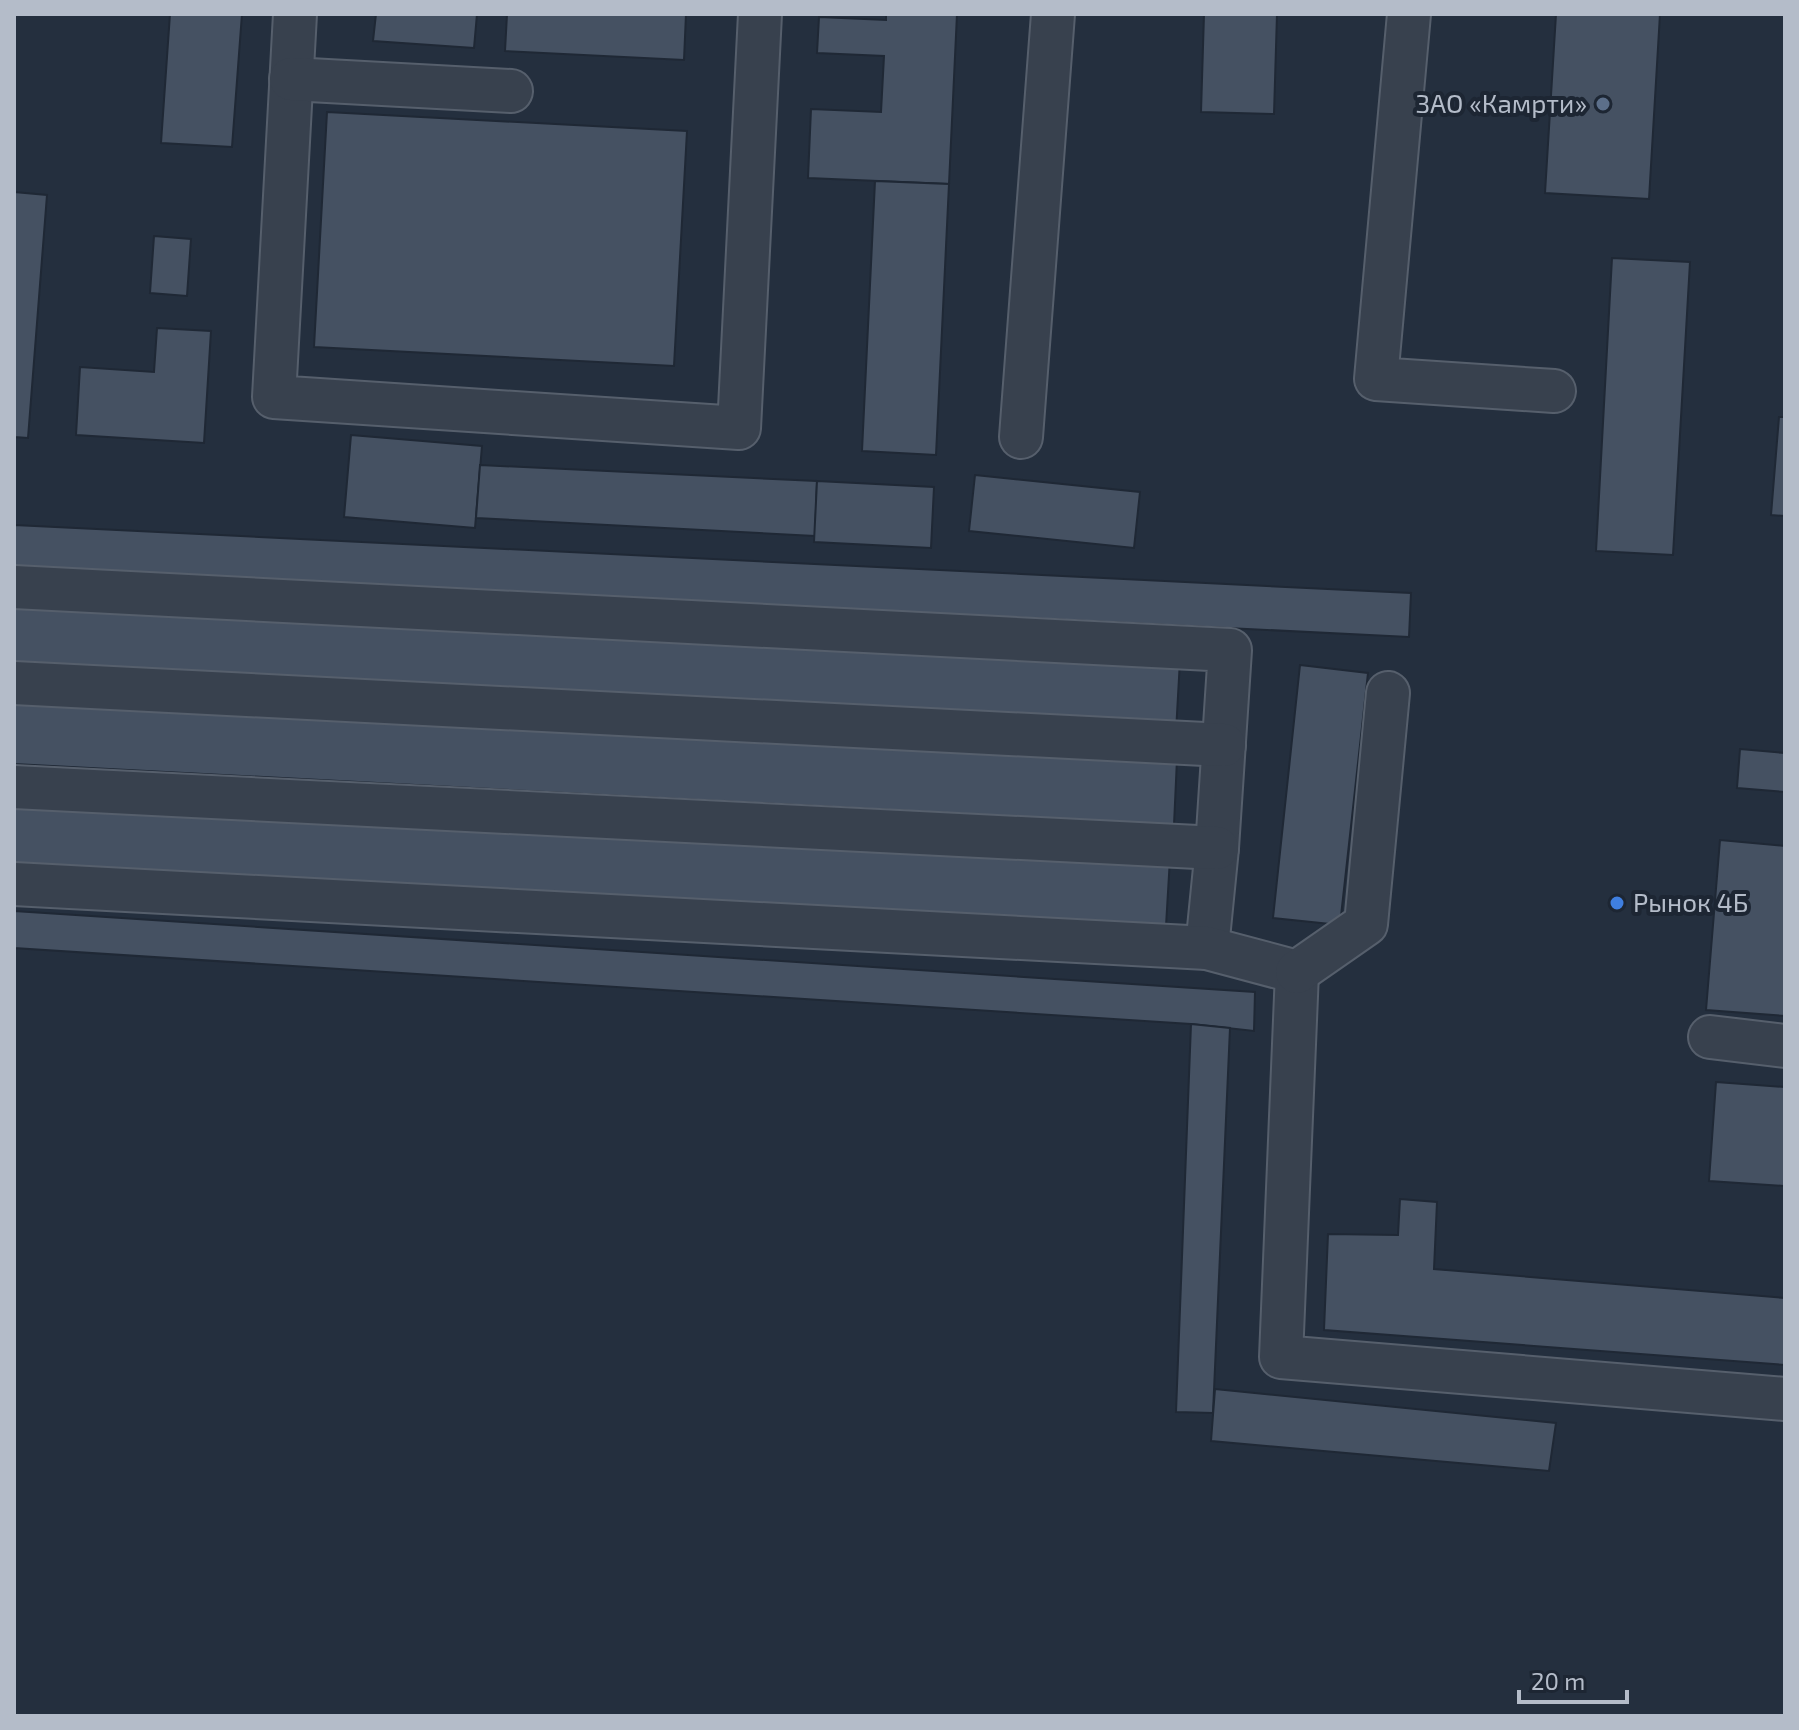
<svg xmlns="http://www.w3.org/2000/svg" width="1799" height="1730" font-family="'Exo 2',sans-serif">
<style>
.building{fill:#455162;stroke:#1f2835;stroke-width:2}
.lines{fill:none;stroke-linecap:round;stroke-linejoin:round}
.minor-casing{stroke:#565f6c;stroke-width:46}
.minor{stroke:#38414e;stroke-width:42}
.service-dot{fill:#5c6f8a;stroke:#1d2633;stroke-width:3}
.shop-dot{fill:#3f7fe0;stroke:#1d2633;stroke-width:3}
.labels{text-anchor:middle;stroke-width:8;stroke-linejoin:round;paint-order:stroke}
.poi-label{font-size:26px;fill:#b4bcc9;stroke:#1d2633;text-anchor:end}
</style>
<rect width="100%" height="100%" fill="#242f3e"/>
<!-- building -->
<g class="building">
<path d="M170,14H242L232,147L161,143Z"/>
<path d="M376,14H477L474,48L373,41Z"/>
<path d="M507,14H686L684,60L505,51Z"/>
<path d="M886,14H957L949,184L808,178L811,109L881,112L884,56L817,53L819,17L886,20Z"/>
<path d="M1204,14H1277L1274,114L1201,112Z"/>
<path d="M1556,14H1660L1649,199L1545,193Z"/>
<path d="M327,112L687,131L674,366L314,347Z"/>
<path d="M875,181L949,184L936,455L862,451Z"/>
<path d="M14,192L47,195L28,438L14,437Z"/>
<path d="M154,236L191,239L187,296L150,293Z"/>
<path d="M1612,258L1690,262L1673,555L1596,551Z"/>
<path d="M157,328L211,331L204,443L76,435L80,367L154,372Z"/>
<path d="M1779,417H1785V516L1771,515Z"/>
<path d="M351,435L482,446L475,528L344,517Z"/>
<path d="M480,465L817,481L815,536L476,518Z"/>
<path d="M975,475L1140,492L1134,548L969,531Z"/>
<path d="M817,481L934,487L931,548L814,542Z"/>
<path d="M14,525L1411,593L1409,637L14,568Z"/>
<path d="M14,597L1180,660L1176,732L14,670Z"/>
<path d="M1300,665L1368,673L1340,925L1273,918Z"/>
<path d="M14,698L1177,759L1174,825L14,764Z"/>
<path d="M1740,749L1785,753V792L1737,788Z"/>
<path d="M14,798L1170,858L1166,926L14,866Z"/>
<path d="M1720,840L1785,846V1016L1706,1010Z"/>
<path d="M14,911L1255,992L1254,1031L1191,1024L14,948Z"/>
<path d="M1191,1024L1230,1028L1213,1413L1176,1412Z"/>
<path d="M1716,1082L1785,1087L1784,1186L1709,1181Z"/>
<path d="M1400,1199L1437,1202L1434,1269L1785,1298V1365L1324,1330L1328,1234L1398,1235Z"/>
<path d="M1215,1389L1556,1423L1549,1471L1211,1441Z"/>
</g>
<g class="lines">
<defs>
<g id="minor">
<path d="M295,14L274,397L739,428L760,14"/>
<path d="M1409,14L1376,379L1554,391"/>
<path d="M291,79L511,91"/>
<path d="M1021,437L1053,14"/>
<path d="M14,587L1230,650L1217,848L1207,948"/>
<path d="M14,683L1224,745"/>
<path d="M14,787L1217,848"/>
<path d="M14,884L1207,948L1297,972L1281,1357L1785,1399"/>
<path d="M1297,972L1366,924L1388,693"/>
<path d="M1710,1037L1785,1046"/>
</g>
</defs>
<!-- minor casing -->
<use href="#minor" class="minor-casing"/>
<!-- minor -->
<use href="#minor" class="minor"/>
</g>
<!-- markers -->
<circle class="service-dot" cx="1603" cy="104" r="8"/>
<circle class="shop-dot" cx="1617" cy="903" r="8"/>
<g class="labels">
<!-- poi labels -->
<g class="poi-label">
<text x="1587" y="113">ЗАО «Камрти»</text>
<text x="1633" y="912" text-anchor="start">Рынок 4Б</text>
</g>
</g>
<!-- border -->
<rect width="1799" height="1730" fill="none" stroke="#b4bcc9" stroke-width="32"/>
<!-- scale -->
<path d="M1519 1690v12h108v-12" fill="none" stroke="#b4bcc9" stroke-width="4"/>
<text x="1531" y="1690" font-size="24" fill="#b4bcc9" stroke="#1d2633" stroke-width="6" paint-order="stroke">20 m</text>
</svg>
